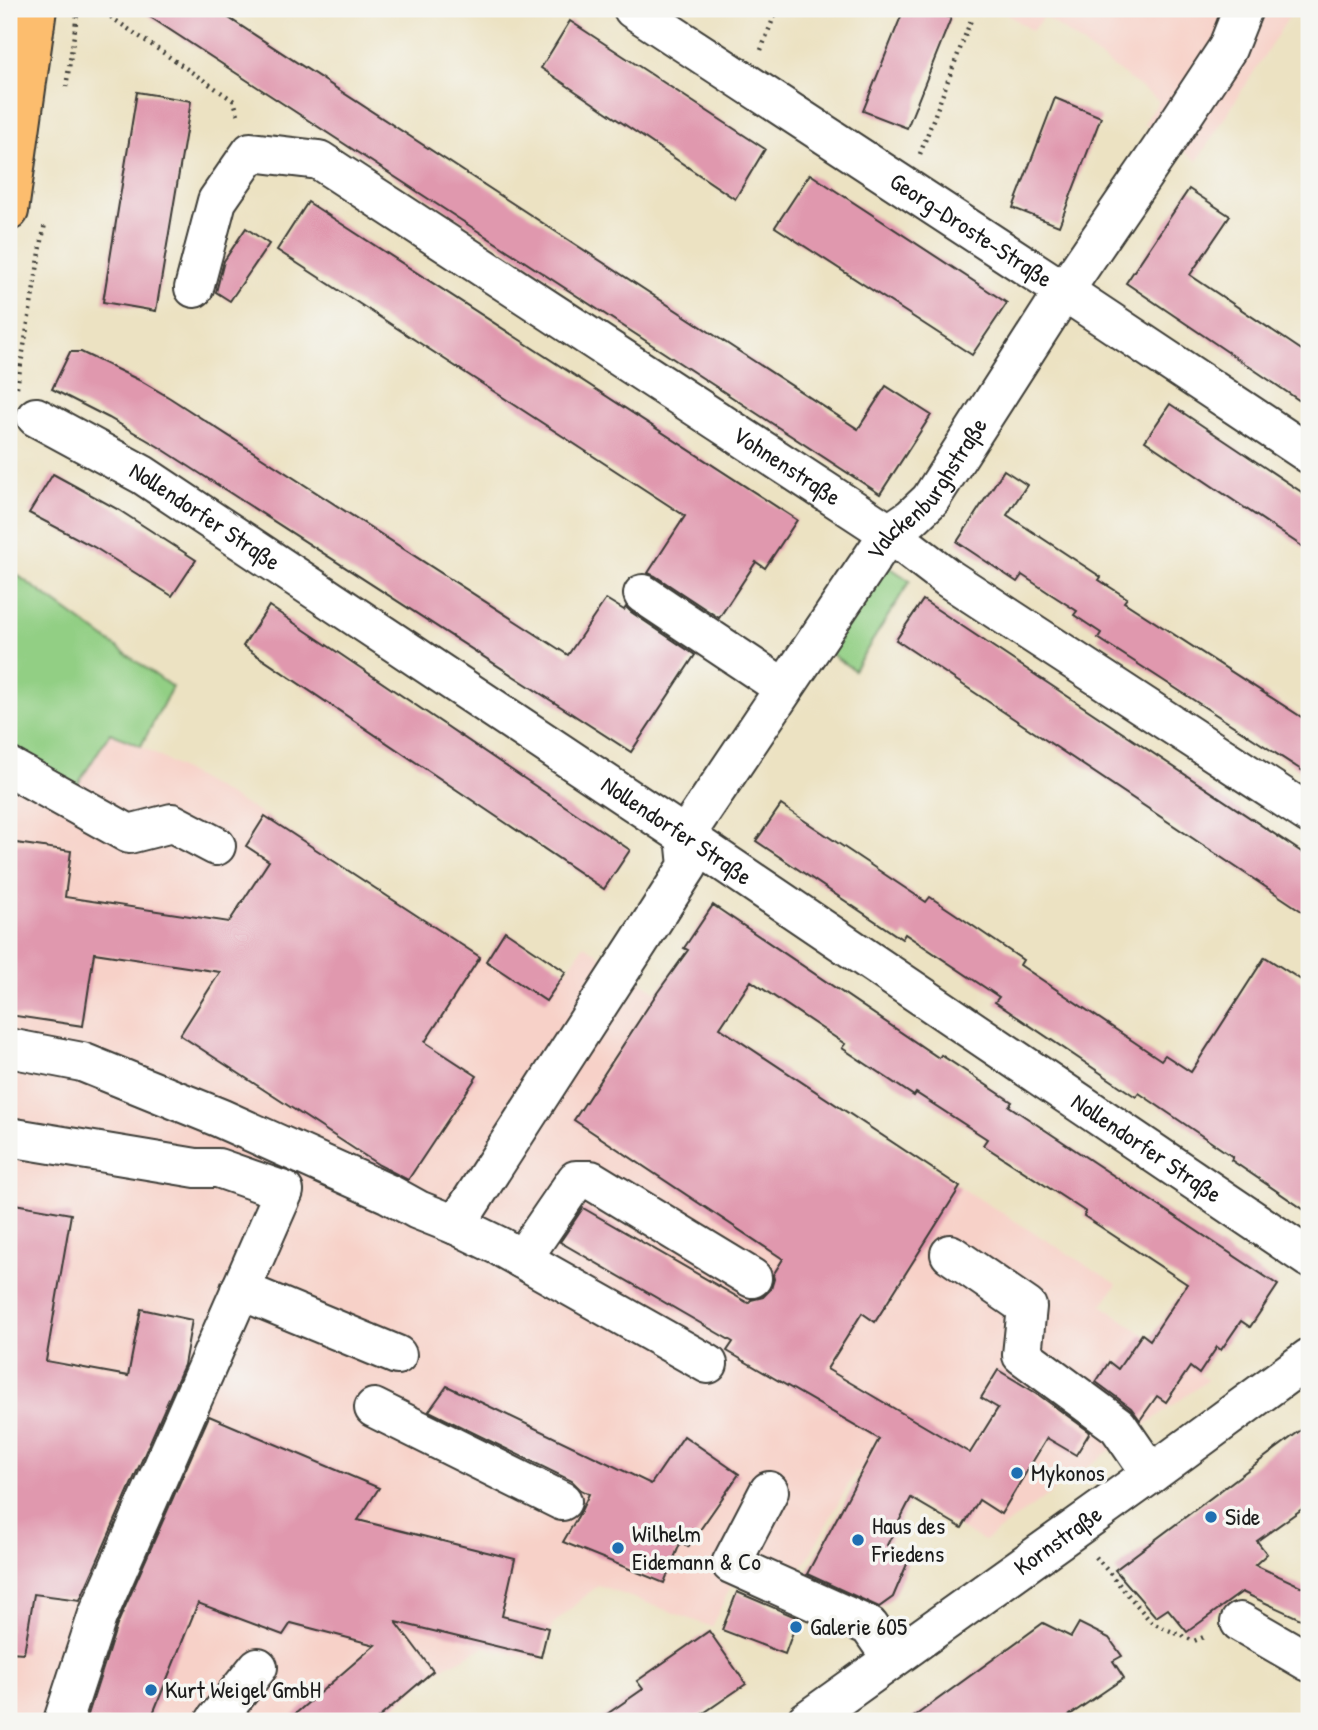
<svg xmlns="http://www.w3.org/2000/svg" width="1318" height="1730" font-family="'Patrick Hand',sans-serif">
<style>
.built{fill:#f7d1c8}
.green{fill:#92cf84;stroke:#577650;stroke-width:2}
.building{fill:#e098ae}
.lines{fill:none;stroke-linecap:round;stroke-linejoin:round}
.minor-casing{stroke:#3b3a35;stroke-width:42}
.major-casing{stroke:#3b3a35;stroke-width:42}
.path{stroke:#3b3a35;stroke-width:4.5;stroke-dasharray:2 5;stroke-linecap:butt}
.minor{stroke:#fff;stroke-width:38}
.major{stroke:#fcbd6e;stroke-width:38}
.poi-dot{fill:#1f6fb2;stroke:#f6f6f2;stroke-width:2.5}
.labels{text-anchor:middle;stroke-width:7;stroke-linejoin:round;paint-order:stroke}
.street-label{font-size:24px;fill:#1c1c1c;stroke:#f6f6f2}
.poi-label{font-size:24px;fill:#1c1c1c;stroke:#f6f6f2;text-anchor:start}
</style>
<rect width="100%" height="100%" fill="#f6f6f2"/>
<filter id="ink" filterUnits="userSpaceOnUse"><feTurbulence type="fractalNoise" baseFrequency=".0143" numOctaves="2"/><feDisplacementMap in="SourceGraphic" scale="14" xChannelSelector="R" yChannelSelector="G"/><feConvolveMatrix kernelMatrix="1 2 1 2 8 2 1 2 1" color-interpolation-filters="sRGB"/></filter>
<filter id="wash" filterUnits="userSpaceOnUse"><feTurbulence type="fractalNoise" baseFrequency=".00686" numOctaves="4" result="noise"/><feDisplacementMap in="SourceGraphic" scale="28" xChannelSelector="R" yChannelSelector="G"/><feGaussianBlur stdDeviation="1.57" result="paint"/><feColorMatrix in="noise" values="0 0 0 0 0 0 0 0 0 0 0 0 0 0 0 0 0 1.4 0 .05"/><feComposite in="paint" operator="in"/></filter>
<g filter="url(#wash)">
<rect width="100%" height="100%" fill="#ece2c2"/>
<!-- built -->
<g class="built">
<path d="M999,9H1294L1197,161L1144,124L1159,101L1044,16L1032,31Z"/>
<path d="M110,733L141,746L265,816L546,1001L584,945L657,992L660,989L960,1187L1117,1284L1102,1305L1208,1380L984,1541L856,1471L784,1602L733,1581L712,1627L598,1585L553,1624L542,1661L484,1647L437,1671L379,1721H9V753Z"/>
</g>
<!-- green -->
<g class="green">
<path d="M876,558L910,581L854,670L808,638Z"/>
<path d="M9,569L172,687L141,746L110,733L76,787L9,753Z"/>
</g>
<g id="blocks">
<!-- building -->
<g class="building">
<path d="M138,9H215L858,429L886,386L931,415L880,494Z"/>
<path d="M904,9H929L951,18L907,128L863,111Z"/>
<path d="M570,21L765,149L735,199L541,68Z"/>
<path d="M137,92L191,101L156,311L103,302Z"/>
<path d="M1055,98L1101,117L1059,226L1013,208Z"/>
<path d="M810,174L1007,303L972,355L775,227Z"/>
<path d="M1189,189L1230,216L1190,275L1309,355V407L1126,283Z"/>
<path d="M308,202L797,520L765,568L756,562L719,618L655,576L648,573L685,516L277,250Z"/>
<path d="M246,228L269,244L230,301L216,292L224,261Z"/>
<path d="M70,352H81L141,381L170,398L568,655L606,599L624,610L626,607L631,612L695,655L631,752L159,447L109,418L52,389Z"/>
<path d="M1170,404L1309,497V551L1145,441Z"/>
<path d="M1004,470L1027,485L1007,515L1101,577L1099,580L1127,598L1124,602L1309,722V775L1098,638L1101,633L1074,615L1077,611L1049,593L1022,575L1017,582L957,542Z"/>
<path d="M53,474L119,510L196,560L172,596L94,547L29,513Z"/>
<path d="M923,600L1309,857V916L896,640Z"/>
<path d="M269,606L630,850L604,889L243,646Z"/>
<path d="M781,805L926,902L930,897L954,913L1023,960L1020,965L1161,1060L1165,1055L1191,1072L1265,957L1309,985V1213L1231,1160L1233,1157L1139,1093L1136,1097L995,1002L999,997L905,934L902,939L756,841Z"/>
<path d="M265,816L480,957L425,1042L477,1076L408,1180L379,1165L180,1035L220,972L94,953L83,1026L9,1015V842L71,851L65,897L229,922L269,861L246,846Z"/>
<path d="M713,905L939,1058L941,1055L1012,1102L1009,1106L1278,1285L1250,1327L1241,1321L1221,1350L1217,1347L1199,1374L1190,1367L1166,1402L1157,1396L1140,1420L1131,1408L1096,1382L1109,1362L1118,1369L1142,1334L1150,1340L1187,1284L1084,1216L1086,1212L983,1145L987,1139L916,1093L914,1096L842,1048L845,1044L751,981L720,1028L960,1187L875,1322L862,1313L827,1369L970,1453L998,1408L981,1398L998,1370L1036,1393L1090,1432L1076,1455L1047,1438L1001,1514L979,1500L962,1528L911,1498L887,1545L910,1557L893,1597L879,1607L807,1574L879,1439L727,1351L733,1342L560,1242L583,1208L748,1303L751,1300L763,1297L771,1289L774,1279L773,1275L783,1259L574,1120L657,993L688,950L684,948Z"/>
<path d="M505,931L566,972L546,1001L486,961Z"/>
<path d="M9,1203L71,1214L46,1361L128,1376L141,1309L192,1320L184,1365L80,1600L34,1594L24,1653L9,1652Z"/>
<path d="M447,1386L651,1484L684,1436L739,1474L688,1547L681,1541L664,1583L563,1542L581,1511L589,1494L581,1490L572,1481L429,1411Z"/>
<path d="M209,1416L379,1488L358,1520L515,1559L502,1616L548,1628L541,1657L396,1622L433,1671L375,1721H287L375,1645L291,1623L283,1635L198,1603L150,1721H86L117,1625Z"/>
<path d="M1309,1424V1504L1257,1541L1267,1554L1255,1565L1309,1590V1623L1242,1592L1187,1632L1168,1609L1156,1617L1115,1570Z"/>
<path d="M737,1592L798,1618L785,1654L722,1630Z"/>
<path d="M1043,1623L1071,1637L1079,1623L1109,1638L1122,1656L1113,1661L1124,1678L1061,1721H908Z"/>
<path d="M709,1631L746,1684L692,1721H597L643,1689L637,1681Z"/>
</g>
</g>
</g>
<g filter="url(#ink)">
<use href="#blocks" fill-opacity="0" stroke="#3b3a35" stroke-width="2"/>
<g class="lines">
<defs>
<g id="minor">
<path id="s1" d="M633,9L1064,291L1309,454"/>
<path id="s2" d="M194,288L217,201L251,152L319,160L889,533L948,578L1309,814"/>
<path id="s3" d="M36,417L143,475L685,836L1309,1258"/>
<path d="M643,594L784,688"/>
<path d="M9,767L129,834L172,823L216,846"/>
<path d="M9,1048L82,1062L220,1118L389,1194L418,1210L456,1225L499,1246L708,1364"/>
<path d="M9,1137L196,1168H218L284,1191L97,1617L63,1721"/>
<path id="s4" d="M456,1225L688,866L685,836L889,533L911,518L930,500L1064,291L1163,146L1227,49L1243,9"/>
<path d="M950,1254L1027,1307L1022,1355L1118,1426L1151,1474"/>
<path d="M522,1259L576,1180H591L752,1278"/>
<path d="M240,1290L397,1355"/>
<path d="M374,1408L562,1501"/>
<path d="M769,1491L731,1564L869,1626L892,1659"/>
<path d="M1240,1622L1309,1662"/>
<path d="M215,1721L258,1667"/>
<path id="s5" d="M806,1721L1151,1474L1309,1358"/>
</g>
<path id="major" d="M9,211L37,9"/>
</defs>
<!-- minor casing -->
<use href="#minor" class="minor-casing"/>
<!-- major casing -->
<use href="#major" class="major-casing"/>
<!-- path -->
<g class="path">
<path d="M99,9L234,101L239,118"/>
<path d="M761,50L777,9"/>
<path d="M66,87L78,9"/>
<path d="M920,154L971,20"/>
<path d="M17,387L45,223"/>
<path d="M1096,1557L1152,1623L1194,1641L1206,1636"/>
</g>
<!-- minor -->
<use href="#minor" class="minor"/>
<!-- major -->
<use href="#major" class="major"/>
</g>
</g>
<!-- markers -->
<g class="poi-dot">
<circle cx="1017" cy="1473" r="7"/>
<circle cx="1211" cy="1517" r="7"/>
<circle cx="858" cy="1540" r="7"/>
<circle cx="618" cy="1548" r="7"/>
<circle cx="796" cy="1627" r="7"/>
<circle cx="151" cy="1690" r="7"/>
</g>
<g class="labels">
<!-- street labels -->
<g class="street-label">
<text dy="8" stroke="none"><textPath href="#s1" startOffset="404">Georg-Droste-Straße</textPath></text>
<text dy="8" stroke="none"><textPath href="#s2" startOffset="777">Vohnenstraße</textPath></text>
<text dy="8" stroke="none"><textPath href="#s4" startOffset="882">Valckenburghstraße</textPath></text>
<text dy="8" stroke="none"><textPath href="#s3" startOffset="196">Nollendorfer Straße</textPath></text>
<text dy="8" stroke="none"><textPath href="#s3" startOffset="763">Nollendorfer Straße</textPath></text>
<text dy="8" stroke="none"><textPath href="#s3" startOffset="1330">Nollendorfer Straße</textPath></text>
<text dy="8" stroke="none"><textPath href="#s5" startOffset="310">Kornstraße</textPath></text>
</g>
<!-- poi labels -->
<g class="poi-label">
<text x="1031" y="1481">Mykonos</text>
<text x="1225" y="1525">Side</text>
<text x="872" y="1534">Haus des<tspan x="872" dy="28">Friedens</tspan></text>
<text x="632" y="1542">Wilhelm<tspan x="632" dy="28">Eidemann &amp; Co</tspan></text>
<text x="810" y="1635">Galerie 605</text>
<text x="165" y="1698">Kurt Weigel GmbH</text>
</g>
</g>
<!-- margin -->
<rect width="1318" height="1730" fill="none" stroke="#f6f6f2" stroke-width="35"/>
</svg>
